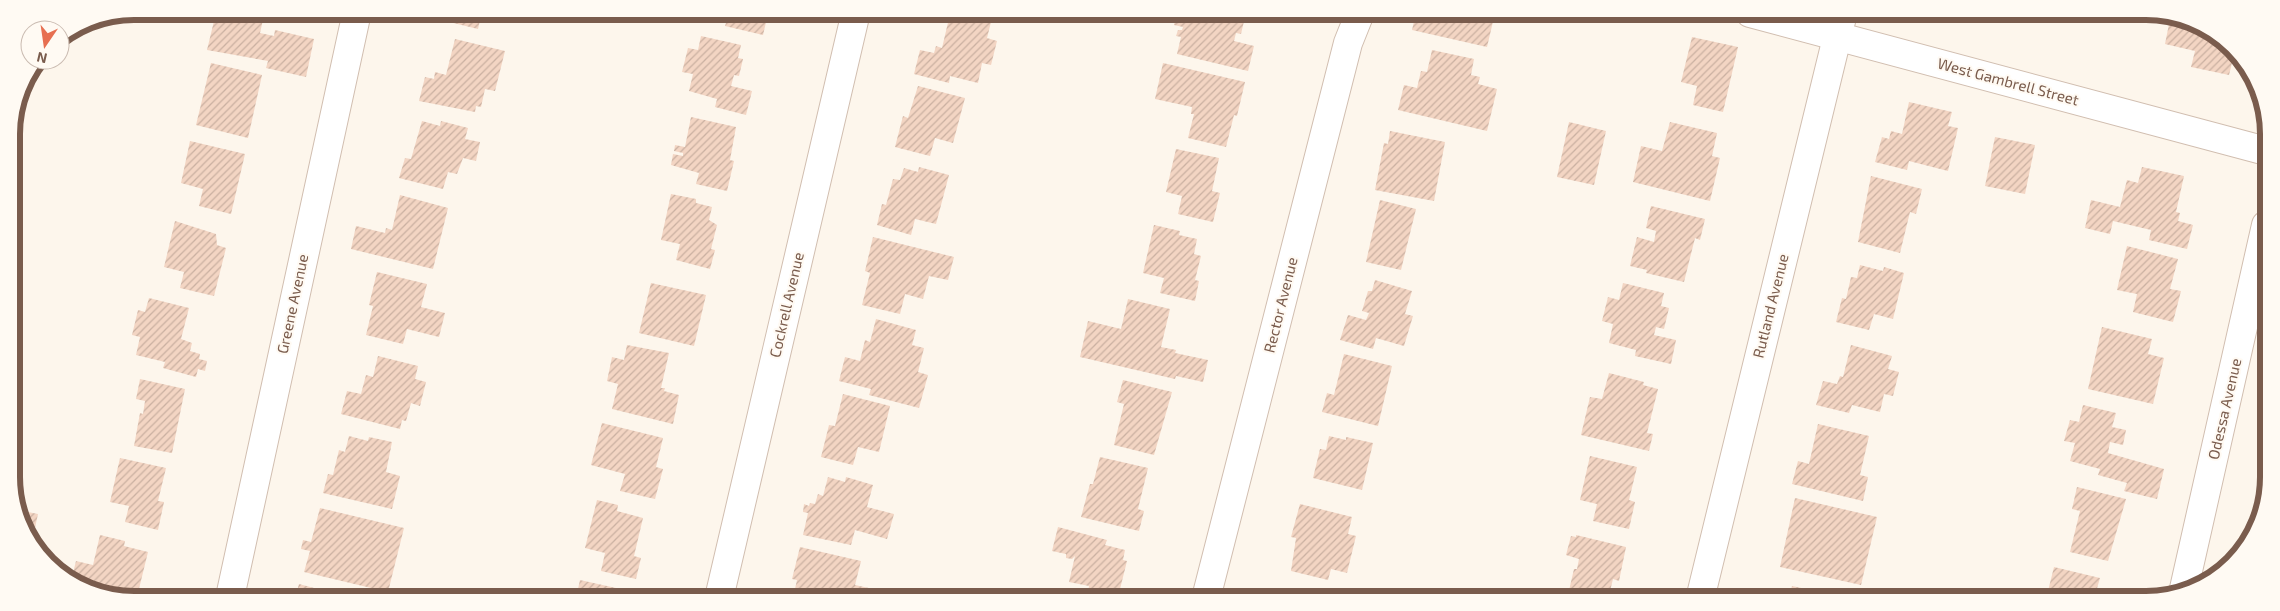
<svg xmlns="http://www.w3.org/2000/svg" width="2280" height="611" font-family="'Exo 2',sans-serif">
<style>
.building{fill:url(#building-hatch)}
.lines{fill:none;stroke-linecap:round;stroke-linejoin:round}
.minor-casing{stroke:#d1beb0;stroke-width:30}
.minor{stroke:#fff;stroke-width:28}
.labels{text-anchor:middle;stroke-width:4;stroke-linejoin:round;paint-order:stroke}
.street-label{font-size:15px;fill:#7a5c4d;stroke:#fffaf3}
.rim{fill:none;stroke:#7a5c4d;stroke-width:6}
</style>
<defs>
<pattern id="building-hatch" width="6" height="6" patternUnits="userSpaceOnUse" patternTransform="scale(1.25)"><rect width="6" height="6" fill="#f3d5c3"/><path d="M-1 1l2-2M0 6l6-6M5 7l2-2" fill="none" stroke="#cab0a1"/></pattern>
</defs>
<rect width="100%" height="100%" fill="#fdf6ec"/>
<!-- building -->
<g class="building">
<path d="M207,11H265L260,33L274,36L275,30L314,39L306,77L266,68L268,61L207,50L214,21L205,19Z"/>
<path d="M443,12H482L478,29L441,20Z"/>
<path d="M721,12H778L776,21L767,18L763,35L725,26L728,16L721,14Z"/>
<path d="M1177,12L1241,13L1240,16L1245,17L1241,34L1236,33L1234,41L1254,46L1248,71L1177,54L1181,37L1176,36L1178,30H1182L1183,27L1174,25Z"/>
<path d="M1416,13H1495L1487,47L1412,30Z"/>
<path d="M950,14L991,22L987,38L997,41L991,65L982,63L978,83L950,76L949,83L914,74L920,50L934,53L936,46L942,48Z"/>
<path d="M2171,14L2233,47L2235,51L2229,75L2191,67L2195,51L2165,44Z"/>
<path d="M701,36L741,45L738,58L743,59L739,76L734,75L731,86L752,91L746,115L715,107L717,99L689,91L693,74L682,72L688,48L698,50Z"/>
<path d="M1692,37L1738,47L1723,112L1693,105L1697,86L1681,82Z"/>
<path d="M455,39L505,51L495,91L485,89L481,107L476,106L475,112L419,101L425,77L434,79L435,72L446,75Z"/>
<path d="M1432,50L1474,59L1471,75L1480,77L1478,84L1497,89L1487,131L1398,110L1404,85L1417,88L1421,71L1427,72Z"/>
<path d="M211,63L262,75L248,138L196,125Z"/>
<path d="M1163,63L1245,82L1237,116L1234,115L1226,147L1188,138L1194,114H1191L1192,107L1155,99Z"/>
<path d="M918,86L965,98L953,143L935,138L930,156L895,147L903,116L908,118Z"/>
<path d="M1909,102L1952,112L1948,126L1958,128L1948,171L1909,161L1907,170L1875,162L1882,137L1889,139L1891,131L1902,134Z"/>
<path d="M691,117L736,127L730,160L734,161L727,191L696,184L699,173L671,165L673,154L683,156V153L674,151L675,145L685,147Z"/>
<path d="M422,121L440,126L441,121L468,128L465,139L480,142L476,161L463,158L457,174L448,172L443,189L399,178L405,158L411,159Z"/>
<path d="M1569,122L1606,131L1594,185L1557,177Z"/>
<path d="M1670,122L1717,133L1712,156L1720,158L1710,201L1633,182L1641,146L1662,151Z"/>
<path d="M1390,131L1445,142L1434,201L1375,190L1384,143L1388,144Z"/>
<path d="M1995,137L2035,145L2025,194L1985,186Z"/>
<path d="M190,141L245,154L231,214L199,206L203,189L181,183Z"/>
<path d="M1176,149L1219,158L1212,191L1220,193L1213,222L1178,214L1182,196L1166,192Z"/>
<path d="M919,167L949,175L936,224L915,219L911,235L877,225L882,204L886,205L893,179L900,180L904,168L918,172Z"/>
<path d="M2142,167L2184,176L2176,212L2180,213L2178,221L2193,225L2187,249L2149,240L2151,230L2113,221L2110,234L2085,228L2091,200L2120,207L2127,180L2138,183Z"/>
<path d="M1871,176L1922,189L1916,214L1910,212L1900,253L1858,242Z"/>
<path d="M671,194L696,199V203L712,207L709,220L717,225L711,249L715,250L710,269L676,260L680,244L661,240Z"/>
<path d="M400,195L448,208L433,269L351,249L356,226L385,233L386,228L392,230Z"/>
<path d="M1380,200L1416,209L1401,270L1366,262Z"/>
<path d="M1651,206L1705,219L1700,240L1695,238L1684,282L1646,273L1647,270L1630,266L1637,237L1654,242L1656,231L1646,228Z"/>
<path d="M175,221L216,234L217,245L226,248L214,296L180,288L184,272L164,267Z"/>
<path d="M1154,225L1180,231L1179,235L1197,239L1194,254L1201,256L1195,280L1199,281L1195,301L1160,293L1164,278L1143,273Z"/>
<path d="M873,237L954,257L948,280L929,276L923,299L905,294L900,314L862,305L870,273L865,271Z"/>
<path d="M2127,246L2178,259L2170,289L2181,291L2173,322L2133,312L2137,294L2117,290Z"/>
<path d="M1860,265L1883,271L1884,267L1904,273L1893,319L1874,314L1869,330L1836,322L1842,298L1846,299L1851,277L1857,278Z"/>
<path d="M377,272L427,284L421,307L445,313L439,337L407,329L403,344L366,335L373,306L369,305Z"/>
<path d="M1375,280L1412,291L1405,314L1413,316L1404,346L1376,338L1373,349L1340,340L1348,315L1366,320L1369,313L1362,311L1368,291H1372Z"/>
<path d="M651,283L706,295L694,346L639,333Z"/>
<path d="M1623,283L1664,293L1661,306L1669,308L1664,329L1656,327L1654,335L1676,340L1671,364L1635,356L1636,350L1609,343L1613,324L1602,321L1608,297L1619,300Z"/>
<path d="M149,298L189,308L181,339L192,343L190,351L200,354L199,359L207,361L205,371L198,369L196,377L163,368L165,362L136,355L140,337L132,335L138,310L145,312Z"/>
<path d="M1128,299L1170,309L1161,347L1176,350L1175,353L1208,360L1203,382L1176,376L1175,379L1080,357L1088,321L1121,329Z"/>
<path d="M876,319L916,330L912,345L924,348L918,372L928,375L919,408L869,395L871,389L839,381L845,357L860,361L865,340L870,342Z"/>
<path d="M2102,327L2152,339L2148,354L2164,358L2153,404L2088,389Z"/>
<path d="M627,345L669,353L661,388H665L664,391L679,395L673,424L612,409L618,384L607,381L612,357L624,360Z"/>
<path d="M1851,345L1892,356L1888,369L1899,372L1893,396L1884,394L1880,412L1852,405L1849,413L1816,405L1823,381L1837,384L1840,376L1843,377Z"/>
<path d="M1344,354L1392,366L1378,426L1322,412L1327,393L1334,395Z"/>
<path d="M378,356L418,366L415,379L426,382L420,406L411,403L406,421L402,420L400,429L341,414L347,391L361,394L366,375L373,377Z"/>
<path d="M1609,373L1644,382L1643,385L1658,389L1647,433L1653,434L1649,451L1581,435L1590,397L1602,399Z"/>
<path d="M140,379L185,389L172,453L134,446L140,413L143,414L145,401L136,399Z"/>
<path d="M1123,380L1172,392L1154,455L1114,445L1124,404L1117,402Z"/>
<path d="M843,394L890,406L879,452L858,447L853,465L821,457L829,425L835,426Z"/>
<path d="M2083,405L2116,413L2112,427L2126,430L2123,445L2110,442L2108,453L2164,469L2157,499L2124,491L2127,483L2098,475L2100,469L2070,461L2075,443L2064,441L2070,420L2079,422Z"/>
<path d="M602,423L663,438L656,467L663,469L655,499L620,491L625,474L591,465Z"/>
<path d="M1818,424L1869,436L1860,475L1868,477L1863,501L1792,484L1798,461L1809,464Z"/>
<path d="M349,436L368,441L369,437L392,442L386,472L400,476L392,509L323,493L328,474L333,475L339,450L345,452Z"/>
<path d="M1329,436L1346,440V437L1373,443L1362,490L1313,478L1320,449L1326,450Z"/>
<path d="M1590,456L1637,467L1629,500L1635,502L1629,529L1593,521L1597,504L1580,500Z"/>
<path d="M1100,457L1148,468L1138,509L1144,511L1139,531L1081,517L1090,484H1093Z"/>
<path d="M120,458L166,468L158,501L164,502L158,530L125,522L129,506L110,502Z"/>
<path d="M828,477L845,482L846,477L873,485L867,507L894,514L887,539L855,530L851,545L803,535L808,513L803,512L804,504L809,506L810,503L815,504L818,494L823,496Z"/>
<path d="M2077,487L2126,499L2108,561L2070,552L2080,511L2072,509Z"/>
<path d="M1795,498L1877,517L1861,585L1780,567Z"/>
<path d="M597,500L618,505L617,511L643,518L634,556L641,558L636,579L601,571L605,553L585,548Z"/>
<path d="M1300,504L1352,517L1348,534L1356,536L1347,573L1331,569L1328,580L1291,571L1296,538L1291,537Z"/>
<path d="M320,508L404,528L388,592L304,572L310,551L301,549L303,540L311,542Z"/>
<path d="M18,510L38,514L33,537Z"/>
<path d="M1058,527L1107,540L1105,545L1125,550L1123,560L1127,561L1120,589L1124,590L1122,598H1087L1089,586L1069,582L1075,556L1072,559L1066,558V554L1052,551Z"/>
<path d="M100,535L125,541L124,546L148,552L137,597H110L72,577L76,561L93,565Z"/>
<path d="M1576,535L1626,547L1619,581L1613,579L1608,599H1567L1574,569H1577L1579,559L1566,555L1571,536L1576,537Z"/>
<path d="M800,547L861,561L855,585L878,590L876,598H793L797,580L792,579Z"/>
<path d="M2054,567L2100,578L2094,599H2046Z"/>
<path d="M580,580L634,592L632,598H576Z"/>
<path d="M299,584L348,597V598H295Z"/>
<path d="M1792,586L1830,594L1829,599H1789Z"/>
<path d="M1302,588L1343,598V599H1300Z"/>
</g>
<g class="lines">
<defs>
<g id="minor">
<path d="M1750,13L2266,151"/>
<path d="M2183,593L2266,225"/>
<path d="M230,597L357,12"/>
<path d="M719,598L856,12"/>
<path d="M1206,598L1348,43L1360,13"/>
<path d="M1700,599L1843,13"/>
</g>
</defs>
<!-- minor casing -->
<use href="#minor" class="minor-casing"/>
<!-- minor -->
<use href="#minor" class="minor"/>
</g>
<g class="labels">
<!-- street labels -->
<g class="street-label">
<text transform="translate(2008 82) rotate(15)" y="5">West Gambrell Street</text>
<text transform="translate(293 304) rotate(-78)" y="5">Greene Avenue</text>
<text transform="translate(787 305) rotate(-77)" y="5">Cockrell Avenue</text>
<text transform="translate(1281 305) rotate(-76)" y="5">Rector Avenue</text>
<text transform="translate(1771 306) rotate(-76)" y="5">Rutland Avenue</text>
<text transform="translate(2225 409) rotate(-77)" y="5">Odessa Avenue</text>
</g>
</g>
<!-- crop -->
<path d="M0 0H2280V611H0ZM134 20H2146A114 114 0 0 1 2260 134V477A114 114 0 0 1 2146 591H134A114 114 0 0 1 20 477V134A114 114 0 0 1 134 20Z" fill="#fffaf3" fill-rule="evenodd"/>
<path class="rim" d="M134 20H2146A114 114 0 0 1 2260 134V477A114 114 0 0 1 2146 591H134A114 114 0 0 1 20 477V134A114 114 0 0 1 134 20Z"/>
<!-- north arrow -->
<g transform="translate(45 45) rotate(193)"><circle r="24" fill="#fffaf3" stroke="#cabbb1"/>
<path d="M0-4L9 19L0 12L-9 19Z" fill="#e76f51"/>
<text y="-8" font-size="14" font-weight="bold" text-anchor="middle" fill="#7a5c4d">N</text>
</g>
</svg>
